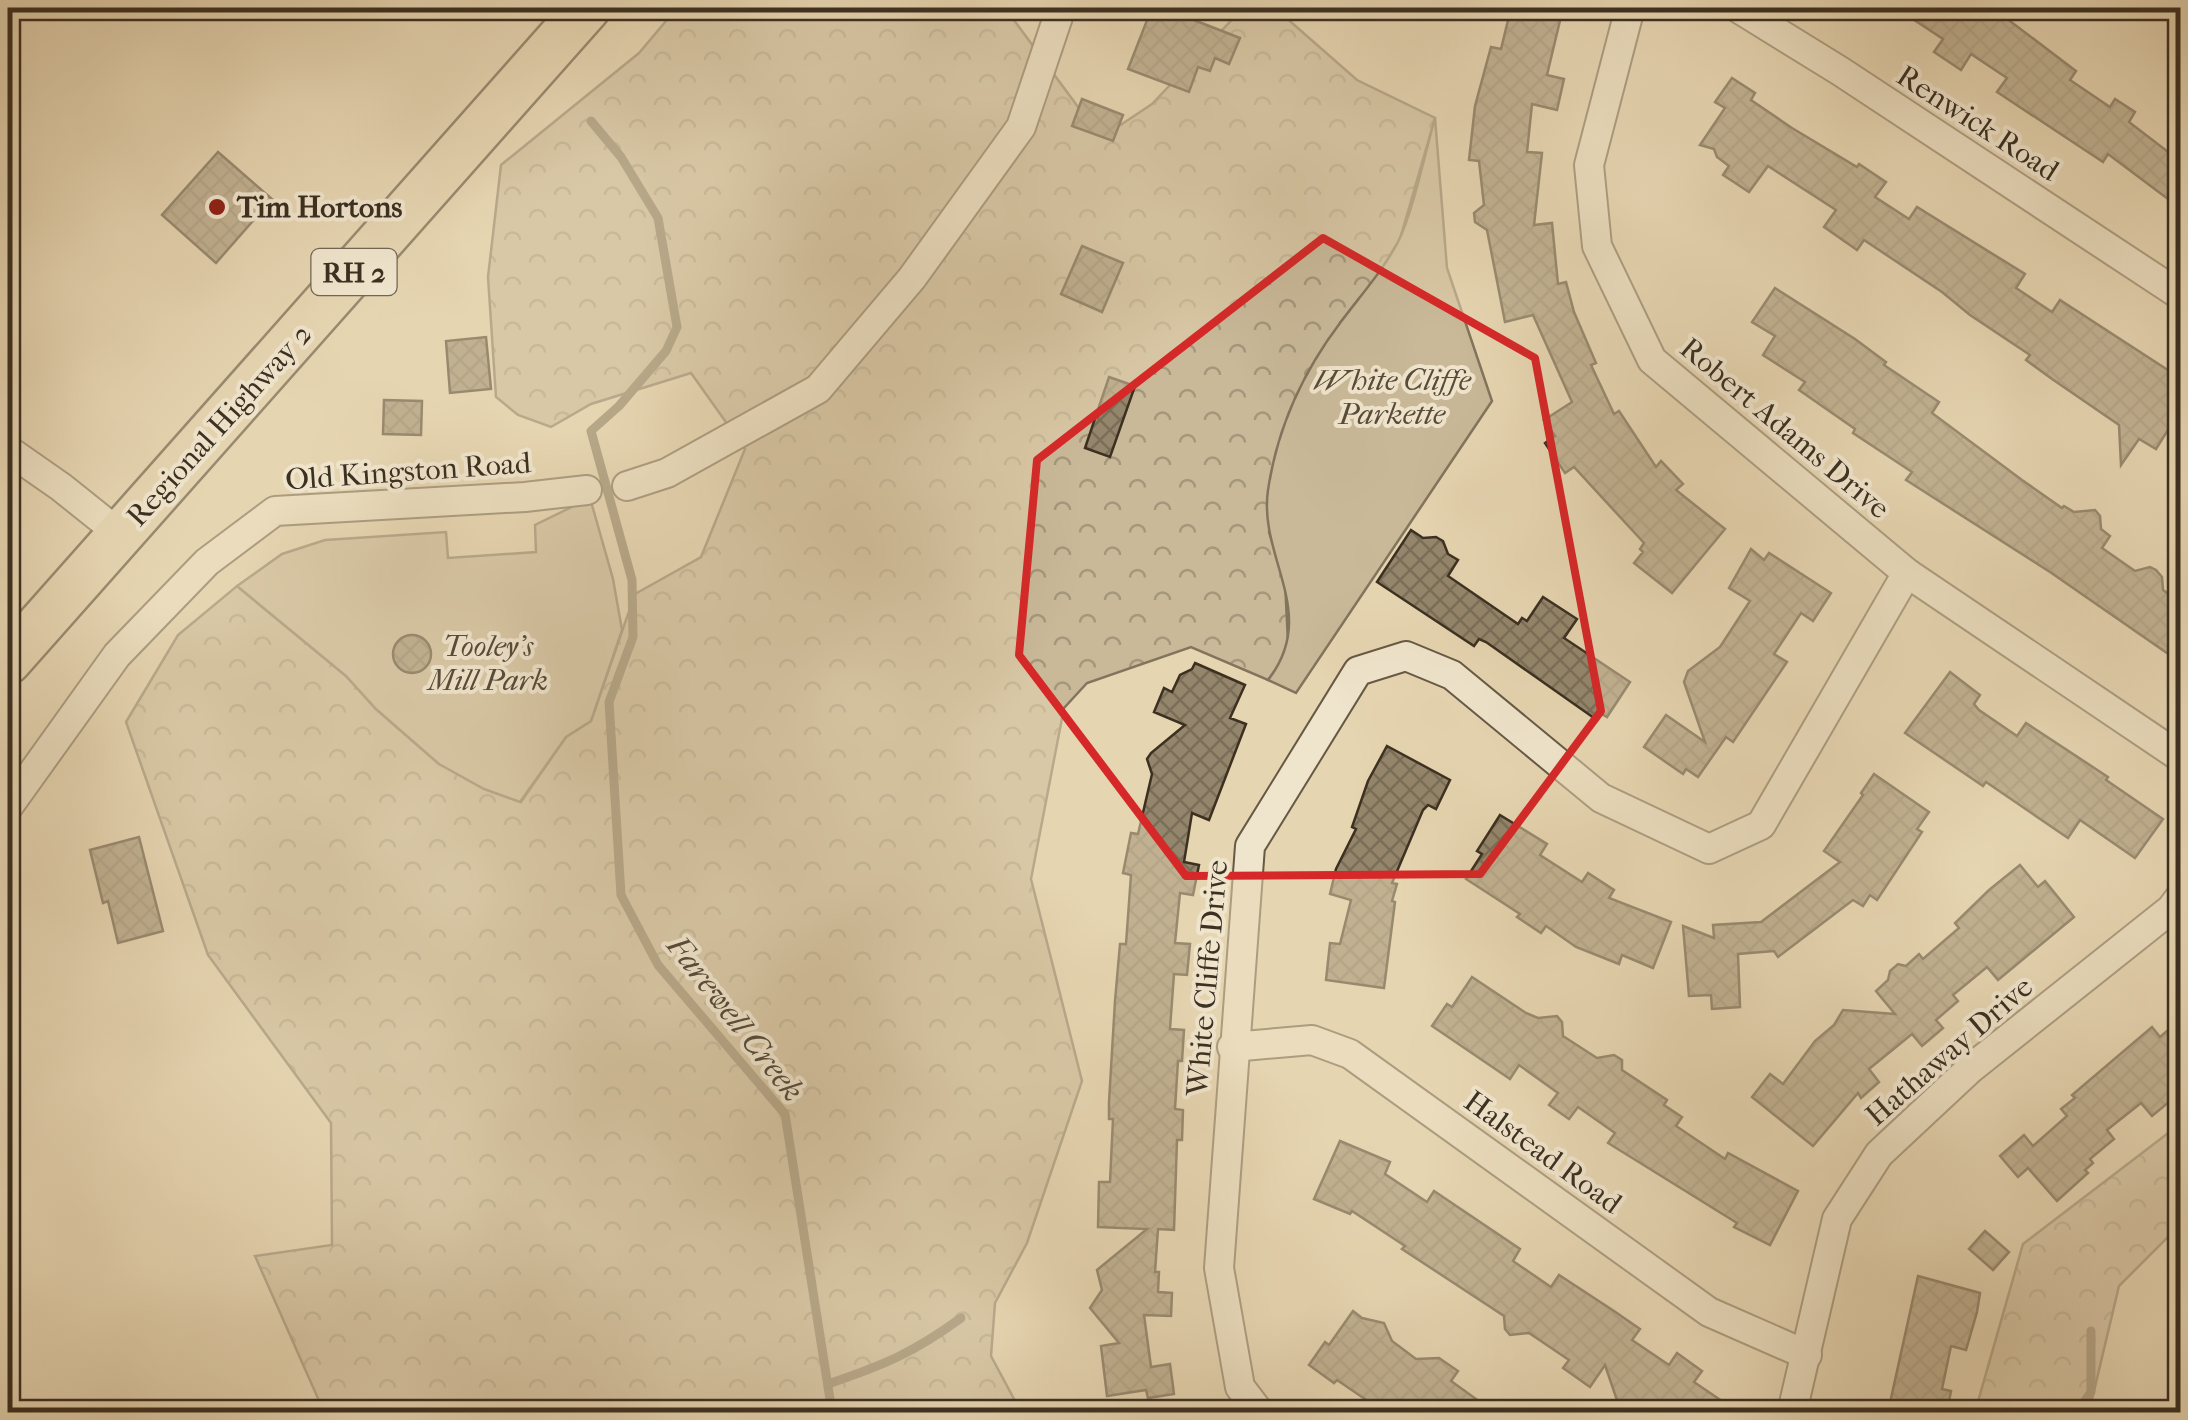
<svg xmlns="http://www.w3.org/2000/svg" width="2188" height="1420" font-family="'IM FELL French Canon',serif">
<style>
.forest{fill:url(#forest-crowns);stroke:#82745d;stroke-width:2.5}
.park{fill:#c9b999;stroke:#82745d;stroke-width:2.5}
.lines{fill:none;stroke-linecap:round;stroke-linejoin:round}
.stream{stroke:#7f715a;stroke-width:9}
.building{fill:url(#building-cross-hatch);stroke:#3c3021;stroke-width:2.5}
.street-casing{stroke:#665945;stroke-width:32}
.primary-casing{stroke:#3c3021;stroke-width:50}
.street{stroke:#efe4cc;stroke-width:28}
.primary{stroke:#e6d5b1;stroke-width:45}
.marked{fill:none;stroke:#d62828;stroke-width:8;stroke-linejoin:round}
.poi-dot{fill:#8f2418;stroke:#efe4cc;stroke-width:4}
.labels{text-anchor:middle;stroke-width:8;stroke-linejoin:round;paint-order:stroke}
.shield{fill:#efe4cc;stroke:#726654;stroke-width:2.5}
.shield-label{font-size:28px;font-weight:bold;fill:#3c3021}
.street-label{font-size:30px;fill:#3c3021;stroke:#efe4cc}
.poi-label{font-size:30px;font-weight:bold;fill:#3c3021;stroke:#efe4cc;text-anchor:start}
.park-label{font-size:30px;font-style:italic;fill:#584b39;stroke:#efe4cc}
.water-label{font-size:32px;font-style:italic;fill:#584b39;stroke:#efe4cc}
</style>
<defs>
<pattern id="forest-crowns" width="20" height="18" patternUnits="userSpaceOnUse" patternTransform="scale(2.5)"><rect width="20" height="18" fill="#c9b999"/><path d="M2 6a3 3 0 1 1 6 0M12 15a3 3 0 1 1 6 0" fill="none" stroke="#a4977c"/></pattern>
<pattern id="building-cross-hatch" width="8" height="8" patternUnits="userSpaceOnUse" patternTransform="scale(2.5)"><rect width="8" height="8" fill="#94866c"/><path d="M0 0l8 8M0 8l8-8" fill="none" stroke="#7a6e58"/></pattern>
</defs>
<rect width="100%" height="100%" fill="#e6d5b1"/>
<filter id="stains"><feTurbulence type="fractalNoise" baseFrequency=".002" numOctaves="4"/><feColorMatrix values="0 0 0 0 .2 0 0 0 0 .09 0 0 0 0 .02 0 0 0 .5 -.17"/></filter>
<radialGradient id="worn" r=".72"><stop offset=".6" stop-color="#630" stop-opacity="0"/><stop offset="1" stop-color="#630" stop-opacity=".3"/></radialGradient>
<!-- forest -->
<g class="forest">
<path d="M677,8H1005L1095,130L1110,132L1152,104L1243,8H1275L1357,80L1435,118L1400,239L1372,285L1340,323L1269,532L1285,581L1288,642L1281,663L1268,680L1191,647L1087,683L1064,708L1031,879L1082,1081L1027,1243L995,1303L991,1356L1021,1412H324L255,1256L332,1245L331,1123L208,955L126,722L178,635L237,586L346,676L376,709L439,764L521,802L566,737L591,721L635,594L701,557L745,449L691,373L591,404L551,427L518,415L496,397L488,277L501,165L639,53Z"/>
<path d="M2180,1124V1225L2119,1286L2089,1412H1975L2023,1244Z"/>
</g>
<!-- park -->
<g class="park">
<path d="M1435,118L1447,268L1492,401L1296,693L1268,680C1320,613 1258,558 1268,490C1277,429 1303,372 1340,323C1360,296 1382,272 1398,242C1413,212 1425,153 1435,118Z"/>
<path d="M590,498L613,579L622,630L591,721L566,737L520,802L484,789L439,764L376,709L346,676L237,586L282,554L325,540L446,532L448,558L536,552L535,525Z"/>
</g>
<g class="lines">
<!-- stream -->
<g class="stream">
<path d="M591,121L621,157L658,218L677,327L666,351L619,406L591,431L632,580L633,637L609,702L621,895L658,965L785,1114L832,1412"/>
<path d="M828,1384C884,1365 913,1353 961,1318"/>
<path d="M2077,1412L2091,1392V1331"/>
</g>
</g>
<!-- building -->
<g class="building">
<path d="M1511,8H1563L1547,75L1564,79L1557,110L1532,104L1527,152L1542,153L1534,225L1552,223L1558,284L1566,282L1574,312L1596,363L1591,365L1614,414L1619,411L1656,467L1661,461L1683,484L1676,490L1725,529L1672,593L1634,563L1643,552L1640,549L1644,543L1574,467L1565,473L1545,443L1555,436L1544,420L1572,402L1533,315L1505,322L1487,230L1475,222L1474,213L1484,205L1479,161L1469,160L1475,106L1491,47L1501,49Z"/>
<path d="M1896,8H2005L2006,18L2076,71L2070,80L2110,107L2115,99L2135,112L2129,122L2180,161V208L2108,154L2103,162L1997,92L2007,78L1971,54L1961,70L1934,52L1943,39Z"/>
<path d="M1151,10L1174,19L1176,13L1240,38L1229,64L1215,58L1210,71L1198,67L1189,92L1128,69Z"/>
<path d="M1732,78L1755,93L1751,100L1792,128L1857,167L1859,164L1886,182L1875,197L1909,219L1917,207L2025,274L2016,288L2052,312L2060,300L2180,378V411L2156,449L2139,439L2121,465L2119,425L2052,379L2026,360L2030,355L1970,315L1942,292L1864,240L1857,250L1824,227L1836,210L1768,166L1749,192L1723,175L1729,166L1717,157L1714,149L1700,145L1725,108L1715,102Z"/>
<path d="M1082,99L1123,115L1113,141L1072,126Z"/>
<path d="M218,152L272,199L216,263L162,215Z"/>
<path d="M1082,246L1123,263L1102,312L1061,294Z"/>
<path d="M1775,288L1855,339L1886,362L1884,365L1939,402L1932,413L2022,480L2062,508L2064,506L2074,512L2095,510L2100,516L2101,529L2110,536L2102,548L2135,571L2150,567L2156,570L2162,577L2163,590L2180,602V662L2050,572L1906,480L1912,472L1853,433L1855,429L1799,390L1805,382L1763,355L1775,336L1752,322Z"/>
<path d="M486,337L491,389L450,393L446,341Z"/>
<path d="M1109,377L1135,386L1110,457L1085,448Z"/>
<path d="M384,400L422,401L421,435L383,434Z"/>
<path d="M1411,530L1423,538L1436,537L1443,541L1448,554L1458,560L1448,576L1518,624L1522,618L1527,621L1543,597L1577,619L1564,638L1630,682L1607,717L1598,712L1594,718L1486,642L1479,639L1474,646L1377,582Z"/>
<path d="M1751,549L1764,560L1769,553L1831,593L1813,621L1801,613L1774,654L1787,662L1733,742L1726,737L1698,777L1686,769L1683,774L1644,747L1666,715L1705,742L1684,682L1688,671L1720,647L1750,601L1729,588Z"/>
<circle cx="412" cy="654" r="19"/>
<path d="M1195,663L1245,685L1230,718L1246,724L1209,820L1192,813L1184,862L1199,865L1193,895L1180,893L1175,943L1190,944L1187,975L1174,974L1170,1029L1184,1030L1182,1061H1178L1175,1109L1183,1110L1182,1140H1177L1174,1230L1158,1229L1155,1272H1159L1158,1292L1172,1293L1171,1316L1144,1315L1151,1367L1170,1364L1174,1394L1148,1398L1146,1390L1107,1396L1101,1346L1119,1343L1090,1308L1102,1290L1097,1270L1147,1229L1098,1227L1099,1182H1110L1113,1119H1109V1102L1115,1001L1120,944H1126L1131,875L1123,873L1131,833L1138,834L1152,774L1147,759L1151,753L1185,725L1154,712L1164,688L1172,692L1180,675L1192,669Z"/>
<path d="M1950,672L1980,695L1974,704L1979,710L2017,736L2026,723L2108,777L2106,780L2163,819L2135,858L2080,820L2068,838L1986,782L1983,786L1905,733Z"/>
<path d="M1387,746L1450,780L1436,809L1428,805L1423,810L1392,883L1397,884L1392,901L1395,902L1384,988L1326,980L1330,943L1340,944L1351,900L1330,894L1336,869L1356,829L1352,827L1368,781Z"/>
<path d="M1874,774L1929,812L1917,829L1922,832L1877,900L1870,895L1863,906L1853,900L1778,957L1774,951L1738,954L1740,1007L1712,1009L1711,995L1689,996L1683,926L1714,938L1713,925L1761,922L1840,862L1824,851L1863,795L1861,793Z"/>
<path d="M1500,815L1547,844L1540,855L1582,882L1588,873L1614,890L1609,898L1671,922L1653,968L1622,955L1619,964L1576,947L1546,926L1541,933L1517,917L1520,914L1466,879L1482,854L1477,851Z"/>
<path d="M139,837L163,931L118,943L108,901L103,903L90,850Z"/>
<path d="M2020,865L2038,887L2045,881L2074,917L1998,980L1987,967L1953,995L1958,1001L1936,1020L1943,1028L1922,1046L1912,1034L1869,1069L1879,1082L1861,1098L1858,1093L1813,1146L1752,1097L1770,1074L1783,1084L1815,1041L1834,1025L1843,1010L1895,1014L1876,991L1888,980L1890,971L1898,964L1906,966L1919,954L1923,959L1959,928L1955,923L1989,890Z"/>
<path d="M1472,977L1526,1013L1538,1018L1557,1016L1562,1022L1563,1036L1597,1058L1614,1055L1622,1060V1070L1667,1100L1664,1105L1682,1117L1676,1126L1725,1159L1728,1153L1798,1191L1770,1245L1734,1227L1737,1223L1608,1143L1615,1133L1578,1107L1569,1119L1549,1105L1558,1093L1519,1065L1510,1079L1432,1026L1447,1004L1452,1007Z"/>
<path d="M2180,1020V1093L2152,1116L2141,1103L2107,1130L2114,1139L2090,1159L2093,1163L2085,1170L2088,1173L2057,1201L2028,1168L2018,1177L2000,1156L2024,1135L2033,1146L2067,1116L2061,1109L2075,1098L2072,1095L2152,1027L2160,1037Z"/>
<path d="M1340,1141L1390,1162L1385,1174L1427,1202L1434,1191L1520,1249L1513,1261L1551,1287L1559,1275L1614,1311L1640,1329L1632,1340L1669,1365L1677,1353L1702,1371L1694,1382L1738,1412H1621L1605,1365L1590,1387L1563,1368L1569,1360L1529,1333L1510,1335L1505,1329L1504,1316L1402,1249L1405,1246L1352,1211L1350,1214L1314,1199Z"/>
<path d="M1985,1231L2009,1252L1993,1270L1969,1249Z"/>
<path d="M1918,1276L1980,1293L1977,1312L1966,1350L1951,1346L1942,1389L1951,1391L1947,1412H1888Z"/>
<path d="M1353,1311L1362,1318L1384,1323L1392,1341L1416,1359L1439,1358L1458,1371L1451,1381L1494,1412H1384L1337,1380L1334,1383L1309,1365L1325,1342L1329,1345Z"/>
</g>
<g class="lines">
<defs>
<g id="street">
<path d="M1630,8L1589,165L1597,246L1652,360L1907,573L2180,757"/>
<path d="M1738,8L1840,71L2180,295"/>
<path d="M8,450L61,487L121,535"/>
<path d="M627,486L667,473L818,389L912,278L1021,127L1061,8"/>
<path d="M8,807L117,655L207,562L275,511L525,497L587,490"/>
<path d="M1232,1047L1312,1040L1350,1054L1709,1312L1807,1355"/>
<path d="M1259,1412L1240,1387L1219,1268L1250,846L1358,671L1406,656L1452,675L1601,798L1709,849L1761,825L1907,573"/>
<path d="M1792,1412L1837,1219L1879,1154L1970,1069L2171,909L2180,897"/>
</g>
<path id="primary" d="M8,661L587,8"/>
</defs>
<!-- street casing -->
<use href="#street" class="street-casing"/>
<!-- primary casing -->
<use href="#primary" class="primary-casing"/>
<!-- street -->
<use href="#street" class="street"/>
<!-- primary -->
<use href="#primary" class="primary"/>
</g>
<!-- marked area -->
<path d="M0 0H2188V1420H0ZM1323,238L1535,358L1601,711L1480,874L1186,876L1019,655L1037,460Z" fill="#e6d5b1" fill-opacity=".55" fill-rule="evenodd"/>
<path class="marked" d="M1323,238L1535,358L1601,711L1480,874L1186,876L1019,655L1037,460Z"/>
<!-- markers -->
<circle class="poi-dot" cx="217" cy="207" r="10"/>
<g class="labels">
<!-- shield labels -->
<rect class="shield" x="311.5" y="249" width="85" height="46" rx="8"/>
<g class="shield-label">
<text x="354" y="282">RH 2</text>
</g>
<!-- street labels -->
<g class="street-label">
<text transform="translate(1978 123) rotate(33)" y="10">Renwick Road</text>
<text transform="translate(219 425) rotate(-48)" y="10">Regional Highway 2</text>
<text transform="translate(1785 428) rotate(40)" y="10">Robert Adams Drive</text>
<text transform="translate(408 471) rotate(-4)" y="10">Old Kingston Road</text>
<text transform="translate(1207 978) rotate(-85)" y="10">White Cliffe Drive</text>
<text transform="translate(1949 1051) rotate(-41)" y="10">Hathaway Drive</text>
<text transform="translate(1543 1152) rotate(36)" y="10">Halstead Road</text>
</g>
<!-- poi labels -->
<g class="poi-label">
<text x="237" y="217">Tim Hortons</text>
</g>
<!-- park labels -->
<g class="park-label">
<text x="1392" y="390">White Cliffe<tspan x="1392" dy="34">Parkette</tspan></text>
<text x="488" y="656">Tooley's<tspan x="488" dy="34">Mill Park</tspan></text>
</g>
<!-- water labels -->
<g class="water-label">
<text transform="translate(736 1018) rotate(52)" y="11">Farewell Creek</text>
</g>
</g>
<!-- margin -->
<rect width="2188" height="1420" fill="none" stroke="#e6d5b1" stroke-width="40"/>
<rect x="10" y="10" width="2168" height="1400" fill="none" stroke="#3c3021" stroke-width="5"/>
<rect x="20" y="20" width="2148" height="1380" fill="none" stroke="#3c3021" stroke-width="2.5"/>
<rect width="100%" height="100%" filter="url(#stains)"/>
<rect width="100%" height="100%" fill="url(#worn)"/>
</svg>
